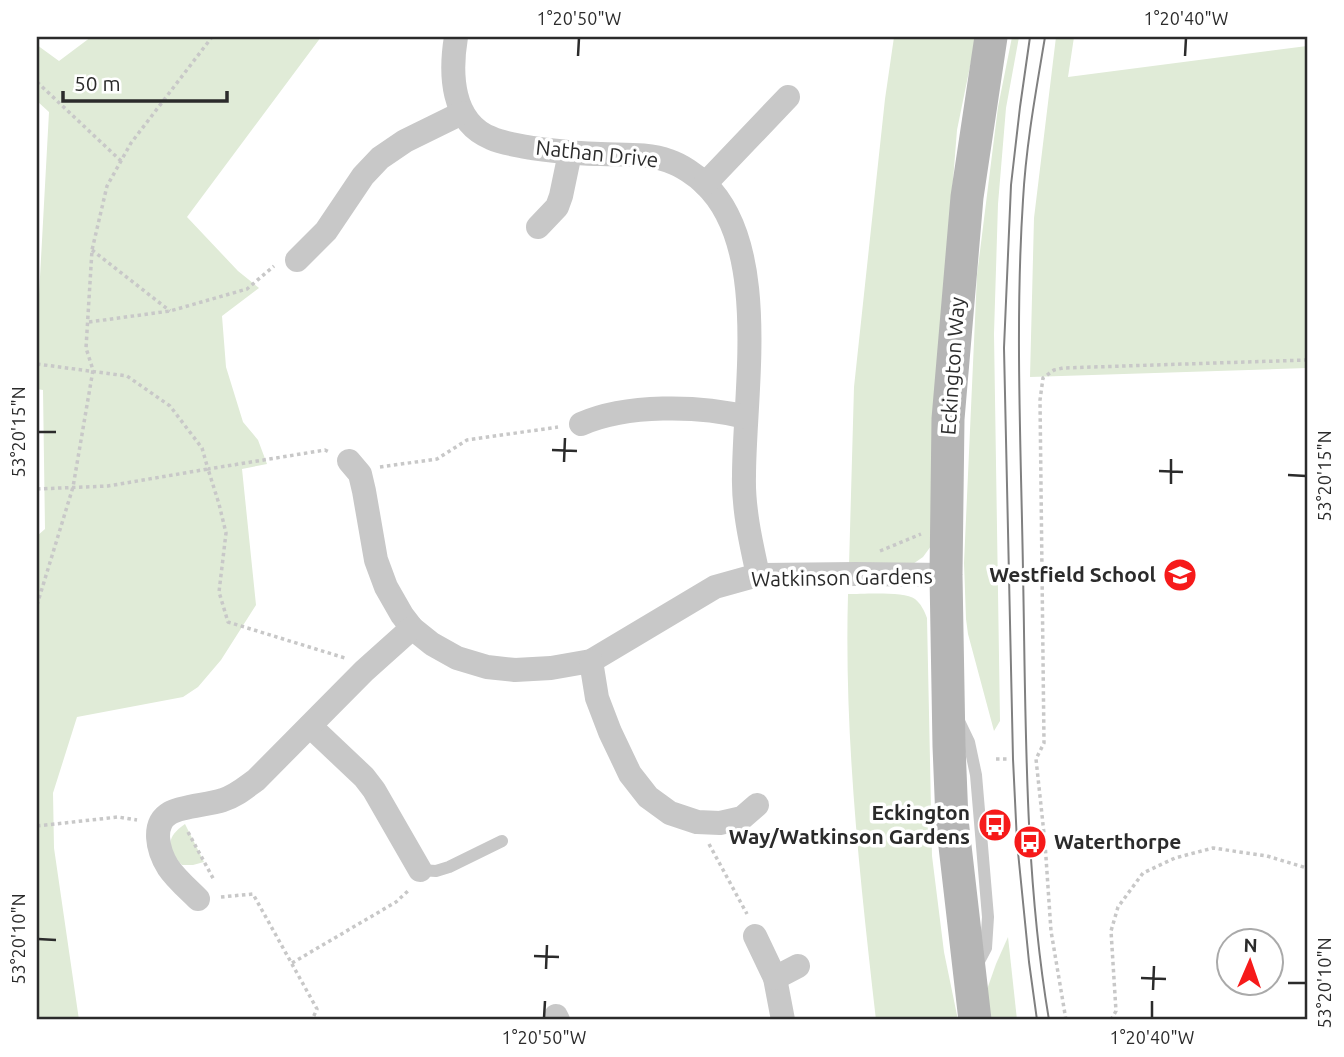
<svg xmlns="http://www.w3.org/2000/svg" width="1344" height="1057" font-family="Ubuntu,sans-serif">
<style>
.green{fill:#e0ebd7}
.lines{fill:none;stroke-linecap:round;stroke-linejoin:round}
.path{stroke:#c8c8c8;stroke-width:3.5;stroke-dasharray:3.5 3.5;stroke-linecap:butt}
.lane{stroke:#c8c8c8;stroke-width:12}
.street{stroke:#c8c8c8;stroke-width:24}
.secondary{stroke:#b5b5b5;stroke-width:33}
.tram{stroke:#808080;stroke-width:2}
.ticks{fill:none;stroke:#2b2b2b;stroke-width:2.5}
.labels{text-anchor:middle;stroke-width:7;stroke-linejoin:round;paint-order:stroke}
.street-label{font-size:21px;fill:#2b2b2b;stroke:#fff}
.poi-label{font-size:21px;font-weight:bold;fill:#2b2b2b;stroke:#fff;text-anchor:end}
.neatline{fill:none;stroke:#2b2b2b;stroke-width:2.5}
.ticks-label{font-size:18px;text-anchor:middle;fill:#2b2b2b}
</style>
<rect width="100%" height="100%" fill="#fff"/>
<!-- green -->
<g class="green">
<path d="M91,37H321L187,217L238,271L259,288L222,316L226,367L243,422L258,440L267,464L242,469L256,605L221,660L198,687L183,697L77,717L53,793L54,848L79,1020H37V536L45,529L43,390L37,389V332L49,112L37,101V45L59,61Z"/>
<path d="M894,37H976L957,130L950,219L931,546L923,557L910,566H849L854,387L885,99Z"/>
<path d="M1012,37H1019L1006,108L998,204L994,334L1000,721L994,731L968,634L966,619L964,563L977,275L998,107Z"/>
<path d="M1056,37H1074L1068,77L1307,46V368L1030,377L1034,218Z"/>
<path d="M848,594C862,594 905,591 915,599C921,604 924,610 927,618L932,856L944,952L958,1020H876C860,879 844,736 848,594Z"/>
<path d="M185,824L204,862L193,865H182C166,848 166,837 185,824Z"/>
<path d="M1008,937L1017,1020H987L984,998L996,964Z"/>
</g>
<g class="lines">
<!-- path -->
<g class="path">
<path d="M37,82L121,161"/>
<path d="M92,250L170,311"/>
<path d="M89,322L170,311L247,289L274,266"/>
<path d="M37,364L127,376L170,406L202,448L208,469L325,450L329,452"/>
<path d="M380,467L437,459L467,440L558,427"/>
<path d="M37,489L108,486L208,469L219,504L226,533L219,592L228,622L345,658"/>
<path d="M880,551L921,534"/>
<path d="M37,605L73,487L93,370L86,348L92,250L107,186L131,143L212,37"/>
<path d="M996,759H1007"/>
<path d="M37,826L118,817L137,820"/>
<path d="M188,832L214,880"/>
<path d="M709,844L747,914"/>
<path d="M221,897L253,894L317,1009L312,1020"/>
<path d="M292,963L396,902L409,890"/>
<path d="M1066,1020L1051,931L1045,843L1036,759L1044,743L1040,400L1043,378L1054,370L1063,368L1307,360"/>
<path d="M1111,1020L1116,1011L1111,931L1118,907L1143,873L1175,858L1213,848L1267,856L1307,868"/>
</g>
<!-- lane -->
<g class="lane">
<path d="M958,719L969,742L976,775L988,917L986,948L976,967"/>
<path d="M420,870L436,871L449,867L502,841"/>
</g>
<!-- street -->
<g class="street">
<path d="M456,37C450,73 451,122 491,138C504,144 518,145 532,148C555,151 578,154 601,154C623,155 648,153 669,161C681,165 696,175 705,184C771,247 744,393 744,476C743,508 751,543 758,575"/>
<path d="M705,184L788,97"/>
<path d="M538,227L557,207L561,196L570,153"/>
<path d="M297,260L326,231L363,176L380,158L405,141L462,113"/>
<path d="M581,424C626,404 699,405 746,417"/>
<path d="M349,461L360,474L364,491L376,560L386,587L402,615L412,628L432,644L457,658L487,667L515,670L551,668L591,661L715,587L758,575L856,574L946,575"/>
<path d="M591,661L597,698L610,732L630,774L648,797L670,813L697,822L720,823L742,818L757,805"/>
<path d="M310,726L364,777L374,790L420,870"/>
<path d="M198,899C188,889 176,879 168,867C158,851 151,824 170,813C182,806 208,805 223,800C236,796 245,788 256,780L364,671L412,628"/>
<path d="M755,936L775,978L783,1020"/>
<path d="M775,978L798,966"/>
<path d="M556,1016L558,1020"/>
</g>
<!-- secondary -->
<path class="secondary" d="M975,1020L952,820L949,746L946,575L948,419L967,197L991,37"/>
<!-- tram -->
<g class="tram">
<path d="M1030,37L1020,107L1011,185L1004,348L1013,759L1017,842L1029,962L1037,1020"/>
<path d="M1045,37C1036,91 1026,145 1023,200C1015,323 1021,447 1023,571C1026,721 1024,871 1049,1020"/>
</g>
</g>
<!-- ticks -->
<path class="ticks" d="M578,56L579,38M1185,56L1186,38M38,432H56M552,450L577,451M564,462L565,438M1159,471L1183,472M1288,475L1306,476M1171,484V459M38,939L56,940M534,956L559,957M546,969L547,945M1141,978L1166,979M1288,983H1306M1153,990L1154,966M544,1018L545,1001M1152,1018V1001"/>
<!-- icons -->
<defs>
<symbol id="school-disc" viewBox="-11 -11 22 22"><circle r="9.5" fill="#f61a1a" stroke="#fff"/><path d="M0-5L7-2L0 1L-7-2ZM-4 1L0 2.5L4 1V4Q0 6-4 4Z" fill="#fff"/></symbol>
<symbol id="bus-disc" viewBox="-11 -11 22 22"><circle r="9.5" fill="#f61a1a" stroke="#fff"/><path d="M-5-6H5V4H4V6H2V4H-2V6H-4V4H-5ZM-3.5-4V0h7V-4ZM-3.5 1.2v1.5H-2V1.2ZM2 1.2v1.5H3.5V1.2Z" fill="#fff"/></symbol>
</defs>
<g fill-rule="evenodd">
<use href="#school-disc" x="1161" y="556" width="38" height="38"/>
<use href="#bus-disc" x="976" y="806" width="38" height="38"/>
<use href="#bus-disc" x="1011" y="823" width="38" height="38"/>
</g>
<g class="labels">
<!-- street labels -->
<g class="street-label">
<text transform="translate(597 154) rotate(6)" y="7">Nathan Drive</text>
<text transform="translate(953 366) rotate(-86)" y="7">Eckington Way</text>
<text transform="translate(842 578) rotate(-1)" y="7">Watkinson Gardens</text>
</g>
<!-- poi labels -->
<g class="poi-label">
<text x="1156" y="582">Westfield School</text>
<text x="970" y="820">Eckington<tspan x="970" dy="24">Way/Watkinson Gardens</tspan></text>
<text x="1054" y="849" text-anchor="start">Waterthorpe</text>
</g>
</g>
<!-- border -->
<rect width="1344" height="1057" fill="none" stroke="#ffffff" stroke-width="77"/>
<!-- north arrow -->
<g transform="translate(1250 962) rotate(2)"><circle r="33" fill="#ffffff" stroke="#aaaaaa" stroke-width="2"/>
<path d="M0-5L12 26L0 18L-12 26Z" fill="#f61a1a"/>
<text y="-10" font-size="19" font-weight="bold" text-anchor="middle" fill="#2b2b2b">N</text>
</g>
<!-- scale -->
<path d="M63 91v10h164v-10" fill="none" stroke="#2b2b2b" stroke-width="3.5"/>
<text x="74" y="91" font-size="21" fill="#2b2b2b" stroke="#ffffff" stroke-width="5" paint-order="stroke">50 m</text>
<rect x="38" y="38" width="1268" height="980" class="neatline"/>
<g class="ticks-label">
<text x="579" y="25">1°20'50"W</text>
<text x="1186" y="25">1°20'40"W</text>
<text transform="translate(19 432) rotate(-90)" y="6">53°20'15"N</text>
<text transform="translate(1325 476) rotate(-90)" y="6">53°20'15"N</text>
<text transform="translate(19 939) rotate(-90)" y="6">53°20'10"N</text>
<text transform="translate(1325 983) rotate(-90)" y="6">53°20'10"N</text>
<text x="544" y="1044">1°20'50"W</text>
<text x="1152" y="1044">1°20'40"W</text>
</g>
</svg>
